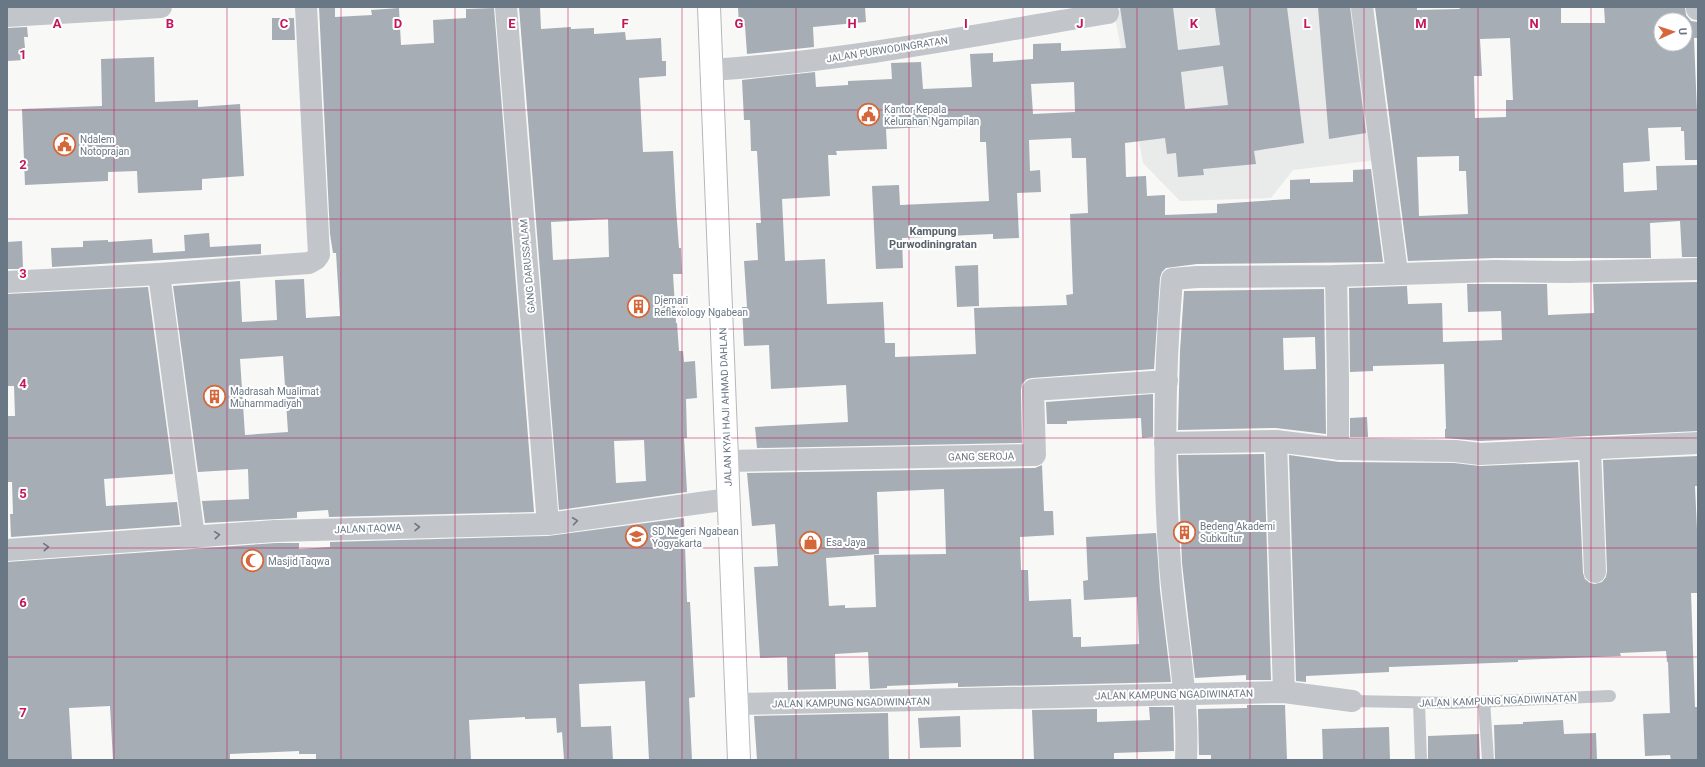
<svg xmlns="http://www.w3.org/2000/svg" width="1705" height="767" font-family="Roboto,sans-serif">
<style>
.built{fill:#e9eaea}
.building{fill:#a6adb4;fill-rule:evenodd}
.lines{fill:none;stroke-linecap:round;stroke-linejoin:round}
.primary-casing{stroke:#b4b7bc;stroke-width:24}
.lane{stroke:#c2c5c9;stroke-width:12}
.street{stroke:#c2c5c9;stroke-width:22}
.primary{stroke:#fff;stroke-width:22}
.oneway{stroke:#6a7785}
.grid{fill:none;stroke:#c2185b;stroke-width:1;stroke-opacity:0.55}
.labels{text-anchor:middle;stroke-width:4;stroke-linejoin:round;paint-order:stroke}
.street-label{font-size:10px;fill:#6a7785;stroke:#fff}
.poi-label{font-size:10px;fill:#6a7785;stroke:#fff;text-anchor:start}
.neighbourhood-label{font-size:11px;font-weight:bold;fill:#57616a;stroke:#fff}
.grid-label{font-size:13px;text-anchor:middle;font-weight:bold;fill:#c2185b;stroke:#fff;stroke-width:4;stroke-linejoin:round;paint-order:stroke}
</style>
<rect width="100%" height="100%" fill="#f8f9f6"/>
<!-- built -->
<path class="built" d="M1113,7H1360L1377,160L1293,170L1271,198L1180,201L1143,163Z"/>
<!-- building -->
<g class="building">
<path d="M319,7H335V17L372,15L371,10L399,8L401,45L434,43L433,20L466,18V9L494,8L534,512L329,517L328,510L297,512V518L205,523L202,501L249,499L248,469L198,472L173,286L240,281L242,322L277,320L275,280L304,279L306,318L340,316L336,253H333L330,234ZM283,356L288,432L245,435L240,359Z"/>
<path d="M519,7H540L541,29L571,27V29L594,28V34L625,32L626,40L661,38L662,61H666V76L639,78L643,152L673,151L676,208L679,248H681L682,274H673L676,323H677L679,351H683L684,362L695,361L697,398L686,399L687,438H684L687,492L559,510ZM608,219L609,257L553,260L551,222ZM644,440L646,481L616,483L614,441Z"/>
<path d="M738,7H865L866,22L813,27L814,47L747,54L745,26H739Z"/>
<path d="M1120,7H1173L1178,50L1220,45L1215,7H1287L1304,143L1254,151L1256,164L1203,169L1204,175L1178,177L1176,153L1167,154L1165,138L1125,143L1126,177L1146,176L1147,196L1165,195V215L1217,213V204L1290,199V180L1310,179V183L1353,182V170L1371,169L1383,262L1197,264L1166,268L1162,272L1160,278L1154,369L1032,378L1027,379L1022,384L1021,390L1022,443L757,448L755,427L848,422L846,385L771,389L769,345L744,346L742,307H747L744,261L758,260L756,223H761L757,151H751L750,120H744L742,80L815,72L816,87L848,85V81L892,79L891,63L921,62L923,89L972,87L970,54L993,53V62L1033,59V44L1061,43V51L1126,48ZM1223,66L1228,105L1185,109L1181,72ZM1074,82L1075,112L1033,114L1031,84ZM980,124V142H986L989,201L900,205L899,185L872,186L876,269L903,268L902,238L993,234V239L1019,238L1017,193L1041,192L1040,170L1030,171L1029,140L1071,138L1072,158H1086L1088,213L1070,214L1073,294L1066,295L1067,305L974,308L976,354L895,357V343H885L883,302L827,304L825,259L785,261L782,199L830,196L828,155H837L836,151L887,149L886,129Z"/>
<path d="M1318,7H1350L1366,133L1329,139Z"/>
<path d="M1375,7H1417V10L1460,9L1459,7H1561V23H1605L1604,7H1685L1686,15L1691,21L1698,22V38H1694L1697,112H1698V160H1685L1684,131H1681V127L1648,128L1650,161L1623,163L1624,192L1657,190L1656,166L1698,165V257H1682L1680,221L1650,223L1651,258H1495L1408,261ZM1661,20H1685V44H1661ZM1510,38L1513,100H1506V117L1475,118L1474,76H1482L1480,39ZM1459,156V171H1466L1468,214L1419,216L1417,157Z"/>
<path d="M272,18H294L295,40H272Z"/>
<path d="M27,27L28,37H24L26,60L7,61V28Z"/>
<path d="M154,57L155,102L198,100V107L240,104L244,176L202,179V190L138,193L137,171L108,172V181L25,185L22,109L102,106L101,59Z"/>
<path d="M209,233L210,247L261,244V254L52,267L51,248L83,247V241L108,240V242L152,239L153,253L185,251L184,235Z"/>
<path d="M22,241L23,269H7V242Z"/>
<path d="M978,265L979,306L957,307L955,266Z"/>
<path d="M1698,282V431L1480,441L1445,438V429H1446L1444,364L1373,366V371L1350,372L1349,288L1407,286L1408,304L1442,303L1443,342L1502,340L1501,311L1468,312L1467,284H1547L1548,315L1594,313L1593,284Z"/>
<path d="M148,287L173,474L104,479L106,506L177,502L180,525L11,537L10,514H13L12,482H7V416H15L14,386H7V294Z"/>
<path d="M1324,289L1326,434L1276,428L1178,430L1180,351L1184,291ZM1315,337L1316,369L1284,370L1283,338Z"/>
<path d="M1153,394V437L1142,438L1141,418L1067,421V424H1047L1046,402Z"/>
<path d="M1367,417L1368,437H1350V418Z"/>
<path d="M1264,454L1271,680H1246V675L1195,678L1182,563L1178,455Z"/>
<path d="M1289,455L1339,462L1454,463L1480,466L1578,462L1583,573L1585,579L1590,583L1595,584L1602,582L1606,577L1607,571L1603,460L1698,456V486H1695L1698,551V593H1691L1695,707H1698V760H1671L1670,755L1645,756L1643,714L1670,713L1668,662H1667L1666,651L1620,653L1621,656L1518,660V662L1389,667V672L1306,676V682L1296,681Z"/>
<path d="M1042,465L1044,511H1053L1054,535L1020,537L1021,570H1028L1029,601L1071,599L1073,637H1081V647L1139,644L1137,597L1084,600L1083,581L1088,580L1086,537L1156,533L1160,590L1171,682L958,687V683L887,686V688L870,689L868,652L835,654L836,689L788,690L787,657L760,658L754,567L778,566L775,524L752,526L747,473L1035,468ZM944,489L946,554L874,555L876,607L845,608V605L829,606L826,558L879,554L877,492Z"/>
<path d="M684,518L687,602H690L695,697L689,698L692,760H649L645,681L579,684L581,727L611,726L613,760H564L562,732L557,733L556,718L525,719V717L469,720L471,760H316V754H299V751L230,754V759L206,760H113L110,706L69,708L72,760H7V562L276,543H299V549L330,547V542L548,536Z"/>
<path d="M1247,705H1285L1287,760H1211V755H1199L1198,709L1247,708Z"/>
<path d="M1149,707H1173L1174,751L1114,753V760H1034L1032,710L1097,709V722L1150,720Z"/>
<path d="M888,713L889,760H757L754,716Z"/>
<path d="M960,716L961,747L920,748L918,718Z"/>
<path d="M1563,720L1564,734L1596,733L1597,760H1495L1494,725L1523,724V722Z"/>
<path d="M1389,727L1390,760H1323L1322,729Z"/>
<path d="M1479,734L1480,760H1428V736Z"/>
</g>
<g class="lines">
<defs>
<path id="primary" d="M709,7L739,760"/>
</defs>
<!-- primary casing -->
<use href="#primary" class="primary-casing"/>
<!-- lane -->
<g class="lane">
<path d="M1352,701L1453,703L1610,696"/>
<path d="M1484,701L1488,760"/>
<path d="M1419,703L1421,760"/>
</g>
<!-- street -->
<g class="street">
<path d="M506,7L548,524"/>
<path d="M1362,7L1397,273"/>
<path d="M1697,9H1698"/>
<path d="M7,16L161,7"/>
<path d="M711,70C845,61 977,35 1108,13"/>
<path d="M159,274L194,537"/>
<path d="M1336,276L1338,379V447L1339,449L1455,451L1480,454L1698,443"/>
<path d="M7,282L159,274L309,263L316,259L319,255L306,7"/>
<path d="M1276,441L1284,692"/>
<path d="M1165,443L1276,441L1341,449"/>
<path d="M1590,449L1595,572"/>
<path d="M728,461L1035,455L1033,390L1167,381"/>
<path d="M7,550L275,531L548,524L729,499"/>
<path d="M738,704L1284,692L1352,701"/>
<path d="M1186,760C1189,694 1175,629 1170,564C1163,469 1164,374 1172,279L1197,277L1336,276L1495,271L1568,272L1698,269"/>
</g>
<!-- primary -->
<use href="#primary" class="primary"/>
</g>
<!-- one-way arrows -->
<defs><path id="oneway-chevron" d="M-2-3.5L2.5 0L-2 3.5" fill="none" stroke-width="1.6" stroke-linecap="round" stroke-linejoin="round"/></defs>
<g class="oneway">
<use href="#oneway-chevron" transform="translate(575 521) rotate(-8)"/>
<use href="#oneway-chevron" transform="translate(417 527) rotate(-1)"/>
<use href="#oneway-chevron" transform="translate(217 535) rotate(-5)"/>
<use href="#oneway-chevron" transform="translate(46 547) rotate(-4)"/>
</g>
<!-- grid -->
<path class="grid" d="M114,7V760M227,7V760M341,7V760M455,7V760M568,7V760M682,7V760M796,7V760M909,7V760M1023,7V760M1137,7V760M1250,7V760M1364,7V760M1478,7V760M1591,7V760M7,110H1698M7,219H1698M7,329H1698M7,438H1698M7,548H1698M7,657H1698"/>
<!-- icons -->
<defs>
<symbol id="civic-ring" viewBox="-11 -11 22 22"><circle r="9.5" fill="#fff" stroke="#d5683a" stroke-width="1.5"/><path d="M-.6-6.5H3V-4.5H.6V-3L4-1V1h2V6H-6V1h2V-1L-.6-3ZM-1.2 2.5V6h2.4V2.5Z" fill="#d5683a"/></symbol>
<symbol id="building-ring" viewBox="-11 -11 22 22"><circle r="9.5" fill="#fff" stroke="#d5683a" stroke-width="1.5"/><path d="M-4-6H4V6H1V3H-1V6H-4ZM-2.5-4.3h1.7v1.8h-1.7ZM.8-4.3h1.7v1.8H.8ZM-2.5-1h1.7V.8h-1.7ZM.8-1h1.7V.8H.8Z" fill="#d5683a"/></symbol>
<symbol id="school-ring" viewBox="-11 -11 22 22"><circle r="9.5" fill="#fff" stroke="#d5683a" stroke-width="1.5"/><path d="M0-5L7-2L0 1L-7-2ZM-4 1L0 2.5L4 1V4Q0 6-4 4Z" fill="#d5683a"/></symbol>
<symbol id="shop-ring" viewBox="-11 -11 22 22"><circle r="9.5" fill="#fff" stroke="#d5683a" stroke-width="1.5"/><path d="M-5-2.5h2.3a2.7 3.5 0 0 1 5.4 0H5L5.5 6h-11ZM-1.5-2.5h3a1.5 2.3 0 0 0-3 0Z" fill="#d5683a"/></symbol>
<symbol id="mosque-ring" viewBox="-11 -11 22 22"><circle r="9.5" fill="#fff" stroke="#d5683a" stroke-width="1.5"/><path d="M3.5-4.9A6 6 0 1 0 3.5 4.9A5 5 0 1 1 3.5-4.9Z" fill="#d5683a"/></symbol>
</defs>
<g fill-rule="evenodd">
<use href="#civic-ring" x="856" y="102" width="25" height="25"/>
<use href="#civic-ring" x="52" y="132" width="25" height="25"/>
<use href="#building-ring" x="626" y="294" width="25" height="25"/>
<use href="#building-ring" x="202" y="384" width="25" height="25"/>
<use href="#building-ring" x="1172" y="520" width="25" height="25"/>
<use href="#school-ring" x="624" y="524" width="25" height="25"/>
<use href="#shop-ring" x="798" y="530" width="25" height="25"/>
<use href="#mosque-ring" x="240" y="548" width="25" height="25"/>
</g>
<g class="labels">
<!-- street labels -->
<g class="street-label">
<text transform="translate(887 49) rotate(-9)" y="4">JALAN PURWODINGRATAN</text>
<text transform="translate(527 266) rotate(-95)" y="4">GANG DARUSSALAM</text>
<text transform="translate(725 407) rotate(-92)" y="4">JALAN KYAI HAJI AHMAD DAHLAN</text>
<text transform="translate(981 456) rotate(-1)" y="4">GANG SEROJA</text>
<text transform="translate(368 528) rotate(-2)" y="4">JALAN TAQWA</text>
<text transform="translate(1174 694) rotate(-1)" y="4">JALAN KAMPUNG NGADIWINATAN</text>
<text transform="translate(1498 700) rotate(-2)" y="4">JALAN KAMPUNG NGADIWINATAN</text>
<text transform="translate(851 702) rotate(-1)" y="4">JALAN KAMPUNG NGADIWINATAN</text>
</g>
<!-- poi labels -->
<g class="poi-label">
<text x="884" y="113">Kantor Kepala<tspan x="884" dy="12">Kelurahan Ngampilan</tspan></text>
<text x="80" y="143">Ndalem<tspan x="80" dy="12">Notoprajan</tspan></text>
<text x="654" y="304">Djemari<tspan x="654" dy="12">Reflexology Ngabean</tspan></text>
<text x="230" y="395">Madrasah Mualimat<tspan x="230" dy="12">Muhammadiyah</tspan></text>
<text x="1200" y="530">Bedeng Akademi<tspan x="1200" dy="12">Subkultur</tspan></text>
<text x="652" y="535">SD Negeri Ngabean<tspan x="652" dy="12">Yogyakarta</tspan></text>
<text x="826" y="546">Esa Jaya</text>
<text x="268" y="565">Masjid Taqwa</text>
</g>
<!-- neighbourhood labels -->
<g class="neighbourhood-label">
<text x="933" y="235">Kampung<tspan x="933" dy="13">Purwodiningratan</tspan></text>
</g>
</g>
<g class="grid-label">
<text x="57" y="28">A</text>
<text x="170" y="28">B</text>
<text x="284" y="28">C</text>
<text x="398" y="28">D</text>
<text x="512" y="28">E</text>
<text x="625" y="28">F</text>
<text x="739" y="28">G</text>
<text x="852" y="28">H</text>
<text x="966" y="28">I</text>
<text x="1080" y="28">J</text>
<text x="1194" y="28">K</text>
<text x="1307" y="28">L</text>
<text x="1421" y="28">M</text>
<text x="1534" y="28">N</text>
<text x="23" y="59">1</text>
<text x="23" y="169">2</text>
<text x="23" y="278">3</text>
<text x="23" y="388">4</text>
<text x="23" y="498">5</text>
<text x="23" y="607">6</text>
<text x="23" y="717">7</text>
</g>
<!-- border -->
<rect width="1705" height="767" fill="none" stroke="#6a7785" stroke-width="16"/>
<!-- north arrow -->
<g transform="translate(1673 32) rotate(87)"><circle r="19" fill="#ffffff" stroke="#c3c9ce"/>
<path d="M0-3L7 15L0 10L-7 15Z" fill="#d5683a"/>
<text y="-6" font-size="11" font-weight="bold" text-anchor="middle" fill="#6a7785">U</text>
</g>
</svg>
